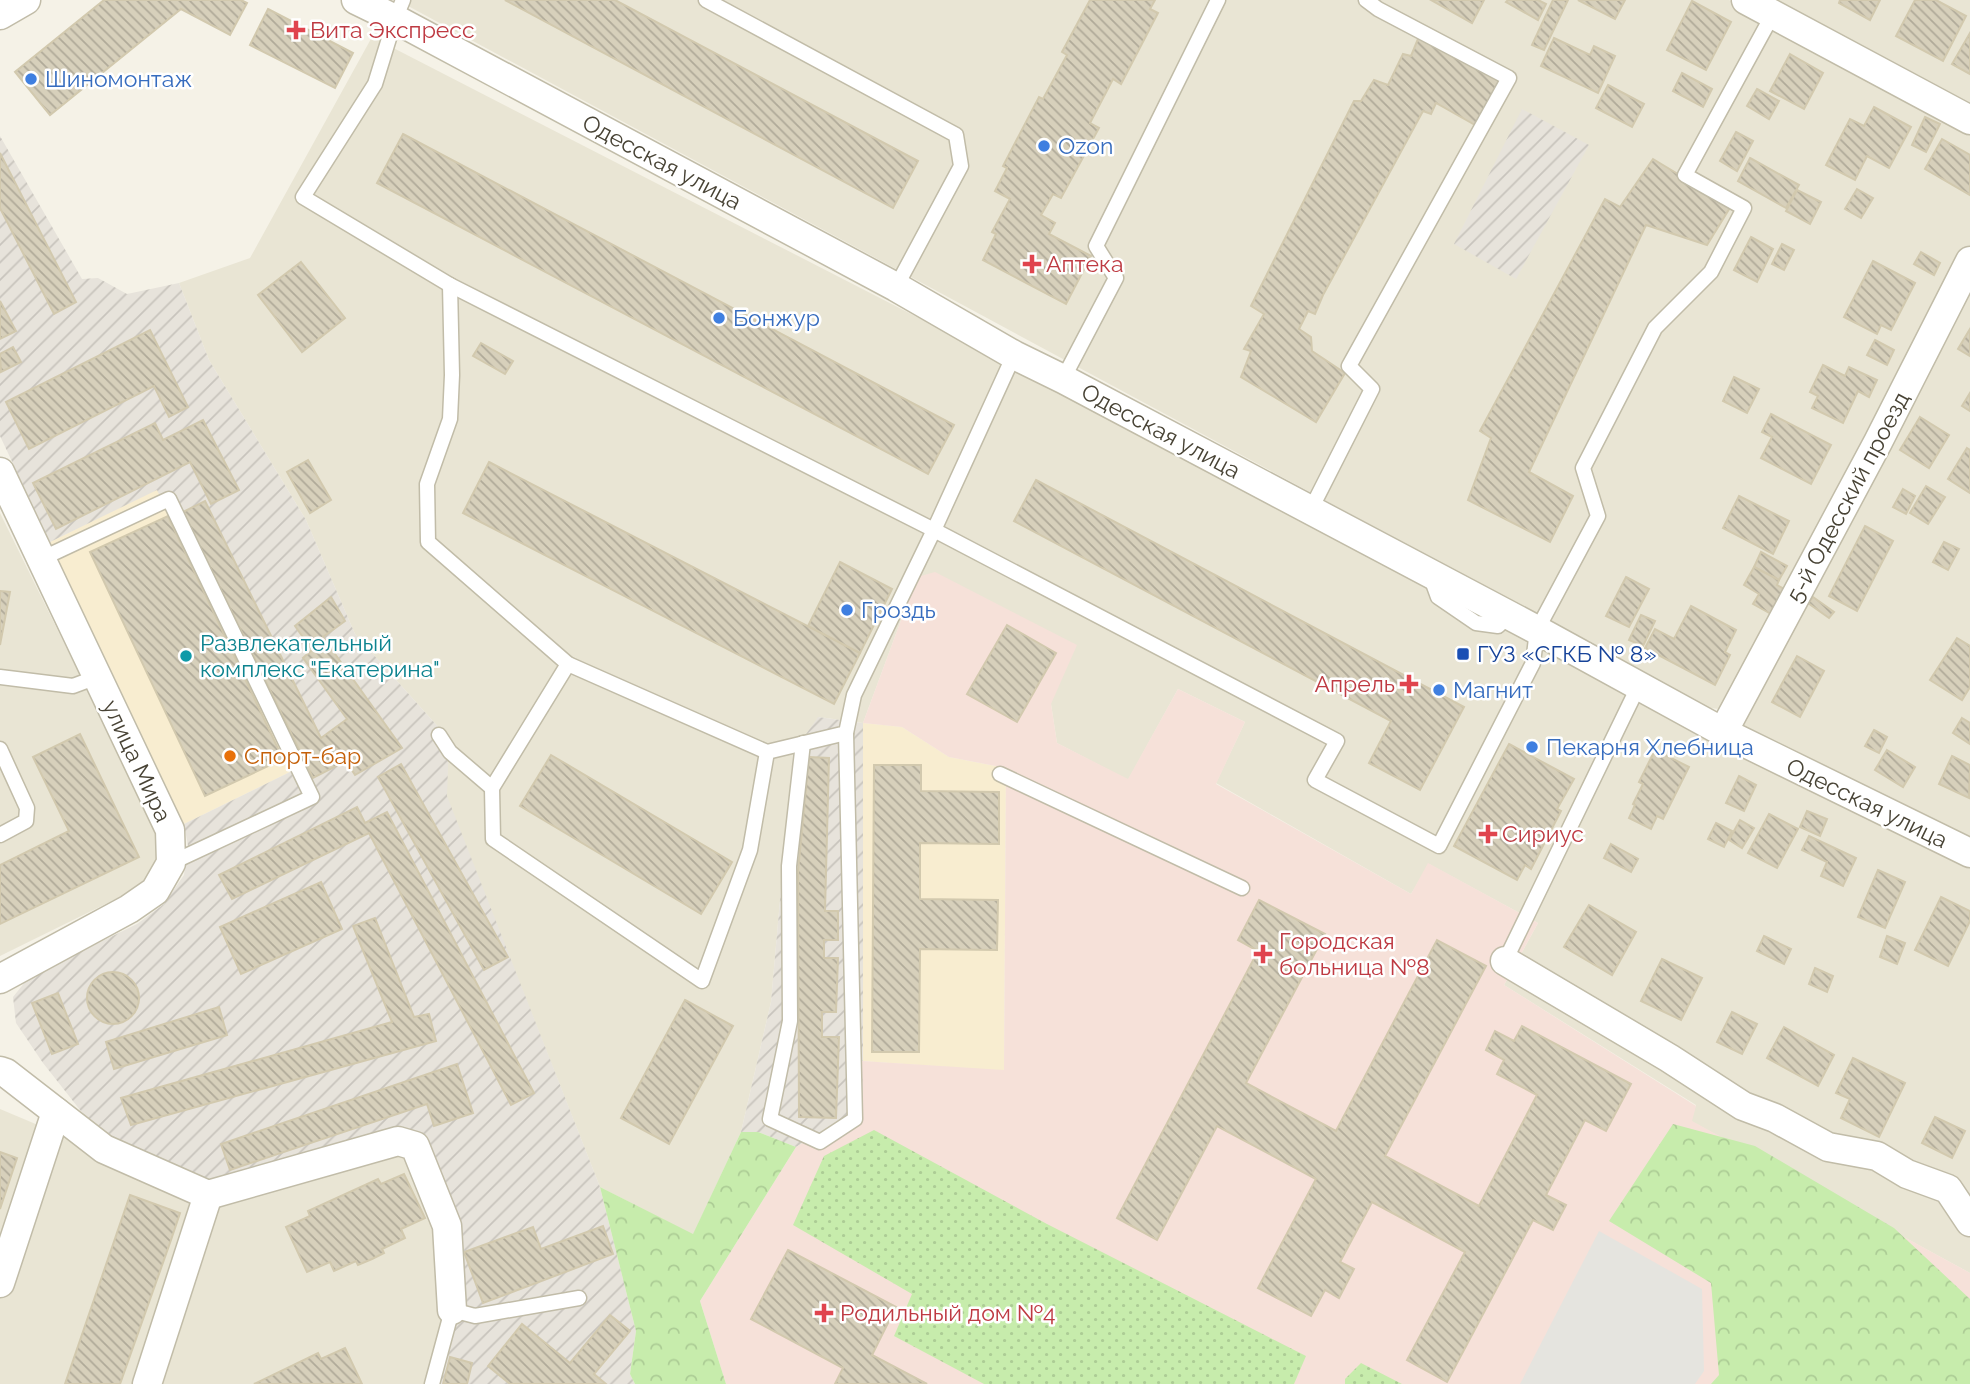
<svg xmlns="http://www.w3.org/2000/svg" width="1970" height="1384" font-family="Raleway,sans-serif">
<style>
.residential{fill:#e9e5d4}
.commercial{fill:#f8edd0}
.industrial{fill:url(#industrial-furrows)}
.medical{fill:#f6e1d9}
.grass{fill:url(#grass-dots)}
.forest{fill:url(#forest-crowns)}
.parking{fill:#e5e4df}
.building{fill:url(#building-back-hatch);stroke:#d2c9ae;stroke-width:2}
.lines{fill:none;stroke-linecap:round;stroke-linejoin:round}
.service-casing{stroke:#c1bca8;stroke-width:17}
.minor-casing{stroke:#c1bca8;stroke-width:31}
.service{stroke:#fff;stroke-width:14}
.minor{stroke:#fff;stroke-width:28}
.health-dot{fill:#e0444e;stroke:#fff;stroke-width:2.5}
.shop-dot{fill:#3f7fe0;stroke:#fff;stroke-width:2.5}
.transit-dot{fill:#1a4fb4;stroke:#fff;stroke-width:2.5}
.culture-dot{fill:#0f9aa8;stroke:#fff;stroke-width:2.5}
.food-dot{fill:#e8710a;stroke:#fff;stroke-width:2.5}
.labels{text-anchor:middle;stroke-width:5;stroke-linejoin:round;paint-order:stroke}
.health-label{font-size:23px;fill:#be3a42;stroke:#fff;text-anchor:start}
.shop-label{font-size:23px;fill:#366cbe;stroke:#fff;text-anchor:start}
.street-label{font-size:23px;fill:#484335;stroke:#fff}
.culture-label{font-size:23px;fill:#0d838f;stroke:#fff;text-anchor:start}
.transit-label{font-size:23px;fill:#164399;stroke:#fff;text-anchor:start}
.food-label{font-size:23px;fill:#c56008;stroke:#fff;text-anchor:start}
</style>
<defs>
<pattern id="industrial-furrows" width="10" height="10" patternUnits="userSpaceOnUse" patternTransform="scale(1.75)"><rect width="10" height="10" fill="#e7e3db"/><path d="M-1 1l2-2M0 10L10 0M9 11l2-2" fill="none" stroke="#c8c4bd"/></pattern>
<pattern id="grass-dots" width="8" height="8" patternUnits="userSpaceOnUse" patternTransform="scale(1.75)"><rect width="8" height="8" fill="#c7ecac"/><path d="M2 2h.1M6 6h.1" fill="none" stroke="#accc95" stroke-width="1.8" stroke-linecap="round"/></pattern>
<pattern id="forest-crowns" width="20" height="18" patternUnits="userSpaceOnUse" patternTransform="scale(1.75)"><rect width="20" height="18" fill="#c7ecac"/><path d="M2 6a3 3 0 1 1 6 0M12 15a3 3 0 1 1 6 0" fill="none" stroke="#accc95"/></pattern>
<pattern id="building-back-hatch" width="6" height="6" patternUnits="userSpaceOnUse" patternTransform="scale(1.75)"><rect width="6" height="6" fill="#d7d0bb"/><path d="M-1 5l2 2M0 0l6 6M5-1l2 2" fill="none" stroke="#b0aa99"/></pattern>
</defs>
<rect width="100%" height="100%" fill="#f5f2e7"/>
<!-- residential -->
<g class="residential">
<path d="M397,0H1729L1970,128V250L1731,702L1719,709L1702,707L1564,629Z"/>
<path d="M1761,0H1970V111Z"/>
<path d="M372,37L987,353L1669,717L1970,861V1273L1691,1121L1696,1105L1504,985L1538,923L1429,864L1411,894L1216,783L1245,722L1178,689L1128,780L1057,743L1051,704L917,577L863,723L819,717L793,753L771,1002L741,1132L693,1235L600,1187L446,796L449,739L355,634L306,520L209,360L179,283L250,258Z"/>
<path d="M1970,279V846L1744,732L1740,715Z"/>
<path d="M0,513L159,836V853L152,869L142,886L0,956Z"/>
<path d="M0,1109L38,1125L220,1182L414,1134L460,1219V1247L432,1384H0Z"/>
</g>
<!-- commercial -->
<g class="commercial">
<path d="M157,489L294,770L184,824L50,542Z"/>
<path d="M863,723L902,727L949,757L1006,768L1004,1071L862,1061Z"/>
</g>
<!-- industrial -->
<g class="industrial">
<path d="M1522,109L1589,145L1516,279L1454,244Z"/>
<path d="M0,136L82,279L98,278L127,294L179,283L209,360L306,520L355,634L449,739L447,796L600,1187L636,1331L630,1374L635,1384H432L460,1247V1219L414,1134L220,1182L137,1156L84,1115L43,1063L16,1023L13,997L29,977L137,924L164,904L184,875L188,846L184,824L294,770L157,490L50,542L0,436Z"/>
<path d="M818,717L863,723V1109L796,1147L758,1132H741L771,1002L793,753Z"/>
</g>
<!-- medical -->
<path class="medical" d="M935,572L1077,645L1051,704L1057,743L1128,779L1178,689L1245,722L1216,784L1411,894L1428,863L1538,923L1504,985L1696,1106L1692,1121L1970,1273V1384H726L700,1301L796,1147L863,1109L862,1061L1004,1070L1006,768L949,757L902,727L863,723L917,577Z"/>
<!-- grass -->
<g class="grass">
<path d="M874,1130L1047,1224L1306,1356L1294,1384H984L894,1336L912,1294L793,1225L824,1156Z"/>
<path d="M1361,1363L1402,1384H1345V1379Z"/>
</g>
<!-- forest -->
<g class="forest">
<path d="M1673,1124L1755,1146L1894,1228L1970,1299V1384H1711L1719,1375L1711,1283L1609,1221Z"/>
<path d="M741,1132H758L796,1147L700,1301L726,1384H635L630,1374L636,1331L600,1187L693,1234Z"/>
</g>
<!-- parking -->
<path class="parking" d="M1599,1231L1702,1289L1704,1371L1695,1384H1520Z"/>
<!-- building -->
<g class="building">
<path d="M104,0H241L247,3L230,35L181,9L50,115L15,72Z"/>
<path d="M505,0H615L918,161L893,208Z"/>
<path d="M1090,0H1155L1150,9L1158,13L1121,84L1113,79L1090,123L1099,128L1061,198L1053,194L1041,215L1055,223L1049,234L1091,256L1066,304L983,260L996,234L992,232L1010,199L995,191L1007,168L1003,166L1039,97L1043,99L1067,55L1062,52Z"/>
<path d="M1431,0H1484L1472,23Z"/>
<path d="M1508,0H1538L1546,4L1538,20L1506,2Z"/>
<path d="M1553,0H1568L1544,50L1532,45Z"/>
<path d="M1578,0H1625L1615,19Z"/>
<path d="M1840,0H1880L1870,20L1839,3Z"/>
<path d="M1915,0H1936L1966,16L1943,61L1896,36Z"/>
<path d="M1692,1L1731,22L1706,70L1667,50Z"/>
<path d="M268,9L353,53L335,88L250,45Z"/>
<path d="M1970,33V74L1952,64Z"/>
<path d="M1420,34L1502,79L1475,125L1436,103L1431,114L1423,111L1323,295L1315,314L1308,311L1299,329L1311,337L1312,351L1345,373L1316,422L1241,377L1251,351L1244,349L1264,314L1251,306L1354,101H1361L1374,80L1388,85L1403,54L1411,56Z"/>
<path d="M1554,38L1590,55L1594,46L1615,56L1598,93L1541,66Z"/>
<path d="M1790,54L1823,73L1804,109L1770,91Z"/>
<path d="M1682,73L1712,89L1703,107L1673,91Z"/>
<path d="M1608,85L1644,104L1632,127L1596,108Z"/>
<path d="M1757,89L1779,101L1769,119L1747,106Z"/>
<path d="M1874,107L1911,127L1889,168L1867,156L1855,180L1826,165L1850,119L1864,126Z"/>
<path d="M1925,117L1940,124L1926,152L1912,145Z"/>
<path d="M1736,132L1753,141L1737,171L1720,161Z"/>
<path d="M403,134L954,425L928,474L377,183Z"/>
<path d="M1942,139L1970,155V195L1925,169Z"/>
<path d="M0,153L76,302L54,314L0,208Z"/>
<path d="M1750,158L1799,185L1786,208L1738,181Z"/>
<path d="M1653,159L1731,206L1707,245L1646,225L1529,472L1573,496L1550,542L1468,500L1491,438L1480,431L1605,199L1620,207Z"/>
<path d="M1857,189L1873,198L1861,218L1845,209Z"/>
<path d="M1797,190L1821,202L1810,224L1786,211Z"/>
<path d="M1751,237L1773,249L1757,282L1734,270Z"/>
<path d="M1782,244L1794,250L1784,270L1772,264Z"/>
<path d="M1921,252L1940,263L1934,275L1914,264Z"/>
<path d="M1873,261L1915,283L1891,330L1881,325L1877,334L1844,317Z"/>
<path d="M301,262L345,318L302,352L258,295Z"/>
<path d="M0,301L16,331L0,339Z"/>
<path d="M1970,329V356L1958,349Z"/>
<path d="M150,330L188,407L169,417L154,386L29,449L6,402Z"/>
<path d="M1875,340L1894,350L1887,365L1867,355Z"/>
<path d="M481,343L513,361L505,374L473,356Z"/>
<path d="M13,347L21,362L1,372L0,354Z"/>
<path d="M1823,365L1845,376L1849,367L1877,380L1869,397L1858,391L1843,423L1812,408L1818,396L1810,392Z"/>
<path d="M1734,377L1759,389L1747,413L1723,401Z"/>
<path d="M1970,393V411L1962,406Z"/>
<path d="M1771,414L1831,445L1811,484L1761,458L1772,437L1762,432Z"/>
<path d="M1920,417L1949,435L1929,468L1900,450Z"/>
<path d="M203,420L239,490L211,504L190,462L56,529L33,483L155,423L163,440Z"/>
<path d="M1967,448L1970,450V493L1948,479Z"/>
<path d="M308,460L331,500L310,513L287,472Z"/>
<path d="M489,462L860,653L834,704L463,513Z"/>
<path d="M1036,480L1464,707L1420,790L1369,763L1391,721L1014,521Z"/>
<path d="M1926,486L1945,497L1928,524L1910,513Z"/>
<path d="M1903,489L1915,496L1906,514L1893,507Z"/>
<path d="M1739,496L1789,521L1773,554L1723,528Z"/>
<path d="M205,501L321,738L347,719L303,658L312,650L295,626L331,597L345,621L323,637L402,748L355,775L346,761L313,778L183,512Z"/>
<path d="M168,516L283,759L205,796L90,552Z"/>
<path d="M1865,526L1893,541L1857,611L1829,596Z"/>
<path d="M1944,542L1959,549L1948,570L1933,562Z"/>
<path d="M1761,552L1787,566L1779,580L1754,567Z"/>
<path d="M840,562L892,589L860,653L808,626Z"/>
<path d="M1754,567L1779,580L1777,585L1784,589L1771,614L1753,604L1759,594L1744,585Z"/>
<path d="M1626,577L1649,589L1629,627L1606,616Z"/>
<path d="M0,591L10,592L0,645Z"/>
<path d="M1813,597L1834,612L1829,618L1808,603Z"/>
<path d="M1691,606L1736,630L1725,652L1730,655L1715,685L1645,648L1655,629L1674,639Z"/>
<path d="M1641,615L1655,621L1643,646L1629,640Z"/>
<path d="M1007,625L1056,653L1017,722L967,694Z"/>
<path d="M1957,638L1970,646V687L1962,700L1930,680Z"/>
<path d="M1797,656L1824,671L1800,717L1772,702Z"/>
<path d="M1962,718L1970,723V744L1953,733Z"/>
<path d="M1874,730L1887,737L1879,753L1865,746Z"/>
<path d="M80,734L139,857L0,924V865L69,831L33,757Z"/>
<path d="M1509,744L1574,779L1557,809L1561,811L1531,869L1525,865L1517,880L1454,846Z"/>
<path d="M1655,750L1689,767L1663,819L1657,816L1651,829L1629,818L1635,805L1633,804L1643,784L1639,782Z"/>
<path d="M1887,750L1915,767L1903,787L1875,770Z"/>
<path d="M551,755L732,862L701,914L520,806Z"/>
<path d="M1952,756L1970,765L1969,798L1939,784Z"/>
<path d="M809,757L829,758L825,911H838V940H824V958H838L836,1012H822V1037H839L836,1118L799,1117L798,871Z"/>
<path d="M401,764L508,957L484,970L378,777Z"/>
<path d="M874,765H921V791L999,792V844L920,843V899L998,900L997,950L920,949L919,1052H872Z"/>
<path d="M1739,776L1756,785L1744,811L1726,803Z"/>
<path d="M357,807L365,823L387,812L534,1093L511,1105L369,833L232,899L219,875Z"/>
<path d="M1807,811L1827,819L1820,836L1800,827Z"/>
<path d="M1769,814L1798,829L1777,868L1748,853Z"/>
<path d="M1740,820L1754,828L1742,848L1729,840Z"/>
<path d="M1716,823L1732,831L1724,847L1708,839Z"/>
<path d="M1809,836L1856,858L1843,886L1821,876L1827,862L1802,850Z"/>
<path d="M1611,844L1638,859L1631,872L1604,858Z"/>
<path d="M1878,870L1905,882L1885,928L1858,917Z"/>
<path d="M321,882L342,929L241,974L220,927Z"/>
<path d="M1941,897L1970,911V921L1948,966L1915,950Z"/>
<path d="M1259,900L1325,934L1246,1083L1336,1131L1437,940L1486,966L1385,1156L1479,1206L1537,1095L1497,1074L1504,1060L1486,1050L1495,1031L1514,1041L1522,1026L1631,1084L1606,1131L1585,1120L1546,1195L1566,1205L1553,1230L1533,1220L1447,1382L1407,1360L1465,1252L1372,1202L1340,1262L1354,1269L1339,1298L1325,1290L1311,1316L1258,1288L1316,1179L1217,1126L1157,1240L1117,1218L1258,951L1238,940Z"/>
<path d="M1589,905L1636,932L1612,975L1564,947Z"/>
<path d="M375,918L414,1017L429,1014L436,1041L131,1125L121,1098L392,1022L353,926Z"/>
<path d="M1764,936L1791,949L1784,964L1757,951Z"/>
<path d="M1887,936L1905,943L1897,964L1880,957Z"/>
<path d="M1662,959L1702,978L1681,1020L1641,1001Z"/>
<path d="M1815,968L1833,976L1827,992L1809,984Z"/>
<circle cx="113" cy="998" r="26"/>
<path d="M58,993L78,1044L52,1054L32,1003Z"/>
<path d="M685,1000L733,1026L669,1144L621,1118Z"/>
<path d="M219,1007L227,1035L114,1069L106,1042Z"/>
<path d="M1732,1012L1757,1024L1742,1054L1717,1042Z"/>
<path d="M1784,1027L1834,1055L1818,1086L1767,1058Z"/>
<path d="M1853,1058L1905,1083L1879,1137L1841,1118L1850,1099L1836,1093Z"/>
<path d="M457,1064L473,1113L434,1126L427,1104L230,1170L221,1144Z"/>
<path d="M1935,1117L1965,1131L1952,1158L1922,1143Z"/>
<path d="M0,1152L17,1158L0,1209Z"/>
<path d="M404,1174L425,1218L401,1229L405,1238L382,1249L384,1253L372,1259L358,1265L356,1261L334,1271L330,1262L307,1272L286,1227L310,1216L308,1211L378,1179L381,1184Z"/>
<path d="M130,1195L180,1213L171,1240L120,1384H65Z"/>
<path d="M603,1226L613,1254L483,1303L464,1252L533,1227L541,1249Z"/>
<path d="M788,1250L896,1307L872,1355L927,1384H835L843,1368L751,1319Z"/>
<path d="M610,1315L630,1331L594,1374L606,1384H510L488,1366L522,1324L570,1363Z"/>
<path d="M345,1348L362,1384H254L318,1353L321,1359Z"/>
<path d="M450,1357L472,1363L467,1384H443Z"/>
</g>
<g class="lines">
<defs>
<g id="service">
<path d="M403,0L395,19L375,84L303,197L450,285L934,530L1014,355"/>
<path d="M706,0L956,135L961,166L896,287"/>
<path d="M450,285L452,375L450,419L427,484L428,542L568,664L767,752L846,733L854,695L934,530L1337,741L1315,780L1439,846L1533,663L1537,630L1598,516L1583,468L1655,328L1711,272L1744,208L1685,175L1773,14"/>
<path d="M1063,379L1116,278L1096,246L1218,0"/>
<path d="M1310,511L1372,389L1349,366L1509,78L1378,9L1366,0"/>
<path d="M41,559L169,499L312,797L171,863"/>
<path d="M1430,575L1438,597L1476,623L1498,626L1509,615"/>
<path d="M568,664L492,788L493,839L702,981L750,850L767,752"/>
<path d="M0,677L73,686L97,677"/>
<path d="M439,735L450,752L492,788"/>
<path d="M803,743L789,866L790,1021L770,1119L820,1142L855,1119L846,733"/>
<path d="M0,749L27,808L26,821L0,835"/>
<path d="M1000,774L1242,888"/>
<path d="M1505,961L1639,685"/>
<path d="M432,1384L452,1310L475,1316L579,1298"/>
</g>
<g id="minor">
<path d="M356,0L395,19L896,287L1014,355L1063,379L1537,630L1723,732L1970,853"/>
<path d="M1746,0L1970,120"/>
<path d="M0,15L26,0"/>
<path d="M0,472L170,830L171,863L155,891L129,909L0,979"/>
<path d="M1723,732L1878,442L1970,261"/>
<path d="M1505,961L1669,1058L1743,1106L1775,1118L1828,1147L1877,1156L1907,1174L1948,1189L1970,1222"/>
<path d="M0,1071L6,1073L104,1149L208,1195L398,1141L415,1146L447,1226L452,1310"/>
<path d="M0,1283L56,1112"/>
<path d="M147,1384L208,1195"/>
</g>
</defs>
<!-- service casing -->
<use href="#service" class="service-casing"/>
<!-- minor casing -->
<use href="#minor" class="minor-casing"/>
<!-- service -->
<use href="#service" class="service"/>
<!-- minor -->
<use href="#minor" class="minor"/>
</g>
<!-- markers -->
<g class="health-dot">
<path d="M292.5 19.5h7v7h7v7h-7v7h-7v-7h-7v-7h7z"/>
<path d="M1028.5 253.5h7v7h7v7h-7v7h-7v-7h-7v-7h7z"/>
<path d="M1405.5 673.5h7v7h7v7h-7v7h-7v-7h-7v-7h7z"/>
<path d="M1484.5 823.5h7v7h7v7h-7v7h-7v-7h-7v-7h7z"/>
<path d="M1259.5 943.5h7v7h7v7h-7v7h-7v-7h-7v-7h7z"/>
<path d="M820.5 1302.5h7v7h7v7h-7v7h-7v-7h-7v-7h7z"/>
</g>
<g class="shop-dot">
<circle cx="31" cy="79" r="7"/>
<circle cx="1044" cy="146" r="7"/>
<circle cx="719" cy="318" r="7"/>
<circle cx="847" cy="610" r="7"/>
<circle cx="1439" cy="690" r="7"/>
<circle cx="1532" cy="747" r="7"/>
</g>
<rect class="transit-dot" x="1456" y="647" width="14" height="14" rx="3.5"/>
<circle class="culture-dot" cx="186" cy="656" r="7"/>
<circle class="food-dot" cx="230" cy="756" r="7"/>
<g class="labels">
<!-- health labels -->
<g class="health-label">
<text x="310" y="38">Вита Экспресс</text>
<text x="1046" y="272">Аптека</text>
<text x="1395" y="692" text-anchor="end">Апрель</text>
<text x="1502" y="842">Сириус</text>
<text x="1279" y="949">Городская<tspan x="1279" dy="26">больница №8</tspan></text>
<text x="840" y="1321">Родильный дом №4</text>
</g>
<!-- shop labels -->
<g class="shop-label">
<text x="45" y="87">Шиномонтаж</text>
<text x="1058" y="154">Ozon</text>
<text x="733" y="326">Бонжур</text>
<text x="861" y="618">Гроздь</text>
<text x="1453" y="698">Магнит</text>
<text x="1546" y="755">Пекарня Хлебница</text>
</g>
<!-- street labels -->
<g class="street-label">
<text transform="translate(662 162) rotate(28)" y="8">Одесская улица</text>
<text transform="translate(1161 431) rotate(28)" y="8">Одесская улица</text>
<text transform="translate(1848 497) rotate(-62)" y="8">5-й Одесский проезд</text>
<text transform="translate(137 761) rotate(65)" y="8">улица Мира</text>
<text transform="translate(1867 803) rotate(26)" y="8">Одесская улица</text>
</g>
<!-- culture labels -->
<g class="culture-label">
<text x="200" y="651">Развлекательный<tspan x="200" dy="26">комплекс "Екатерина"</tspan></text>
</g>
<!-- transit labels -->
<g class="transit-label">
<text x="1477" y="662">ГУЗ «СГКБ № 8»</text>
</g>
<!-- food labels -->
<g class="food-label">
<text x="244" y="764">Спорт-бар</text>
</g>
</g>
</svg>
